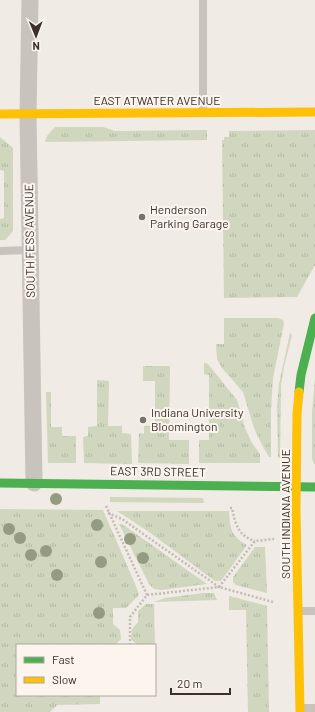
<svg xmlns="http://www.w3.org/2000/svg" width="315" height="712" font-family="Barlow,sans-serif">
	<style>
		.grass { fill: url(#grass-tufts) }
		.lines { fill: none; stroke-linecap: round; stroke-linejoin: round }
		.path { stroke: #c2bbb6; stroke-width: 2.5; stroke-dasharray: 2 2; stroke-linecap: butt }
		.lane { stroke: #c9c3be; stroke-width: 8 }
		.street { stroke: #c9c3be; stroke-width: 17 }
		.fast { stroke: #4caf50; stroke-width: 9 }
		.slow { stroke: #ffc107; stroke-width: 9 }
		.tree { fill: #959b80 }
		.poi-dot { fill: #7a716c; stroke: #fbf5ee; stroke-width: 1.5 }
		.labels { text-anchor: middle; stroke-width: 4; stroke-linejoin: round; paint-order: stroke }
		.street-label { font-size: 12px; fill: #3b302b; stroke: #fbf5ee }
		.poi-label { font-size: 12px; fill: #3b302b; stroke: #fbf5ee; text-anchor: start }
	</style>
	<defs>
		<pattern id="grass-tufts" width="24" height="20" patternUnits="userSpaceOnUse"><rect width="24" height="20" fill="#d1d6bf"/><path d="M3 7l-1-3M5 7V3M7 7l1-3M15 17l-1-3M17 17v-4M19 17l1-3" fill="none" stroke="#b4b8a4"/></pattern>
	</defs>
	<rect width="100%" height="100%" fill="#f0ebe5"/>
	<!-- grass -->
	<g class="grass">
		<path d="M55,127H103L115,131L207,130V140L45,142L47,136Z"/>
		<path d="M315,130V265L297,297L224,298L222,140H224V137H229V131Z"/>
		<path d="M0,137L13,148V231L5,240H0V219L4,218V171L0,170Z"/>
		<path d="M224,318H278L283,320L284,323L273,378L271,411V457H269L261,443L254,428L243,392L222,368L217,359L216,344H224Z"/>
		<path d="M290,333L292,335L284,367L281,385L280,458L278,457L277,407L279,384Z"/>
		<path d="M204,363L208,364L237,400L245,428L252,443L260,454V463H199V440H209V375L204,374Z"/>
		<path d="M143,366H170L169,440H189V464L138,463L139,433L144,434V426H155V381H143Z"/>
		<path d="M315,378V464H314L312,459V413Z"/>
		<path d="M97,380L109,381L108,426H122V433L131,434L132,464L84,463L83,437L88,436V427L97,426Z"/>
		<path d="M46,392H51V427H62V436H76V463H48Z"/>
		<path d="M110,497L203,498L204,503L110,502Z"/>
		<path d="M0,509L103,510L136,586L139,595L126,608H113V624L120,630L121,639L115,645H17V695H100V704L57,705L50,712H0Z"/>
		<path d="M117,511H229C230,529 231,536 247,545L221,581H215L149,532Z"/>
		<path d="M119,524H121L125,526L207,584L161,590L154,589L149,584Z"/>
		<path d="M255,547H265L267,593L236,585L233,582V577Z"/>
		<path d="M203,593H214L217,600L154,602L165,598Z"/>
		<path d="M229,596L267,606L269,712H248L246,610H229Z"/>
		<path d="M146,604H154L155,645H137L131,639L132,629L138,622V611Z"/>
	</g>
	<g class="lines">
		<!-- path -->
		<g class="path">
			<path d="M106,506L147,595"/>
			<path d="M230,508H232C235,523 238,536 255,541"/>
			<path d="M108,513L122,519L219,587L147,595L130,617V645"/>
			<path d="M273,602L219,587L255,541L274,539"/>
		</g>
		<!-- lane -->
		<g class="lane">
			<path d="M203,0V111"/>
			<path d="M0,251L30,250"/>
			<path d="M299,611H315"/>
			<path d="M301,708H315"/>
		</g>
		<!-- street -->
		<path class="street" d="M30,0L28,114L34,483"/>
		<!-- fast -->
		<g class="fast">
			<path d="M299,392L301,375L315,318"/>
			<path d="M0,483L315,487"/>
		</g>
		<!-- slow -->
		<g class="slow">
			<path d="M0,114L315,112"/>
			<path d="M299,392L297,414L296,510L300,712"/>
		</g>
	</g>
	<!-- trees -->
	<g class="tree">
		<circle cx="56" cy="499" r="6"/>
		<circle cx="97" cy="525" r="6"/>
		<circle cx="9" cy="529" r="6"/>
		<circle cx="20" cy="538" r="6"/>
		<circle cx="130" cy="539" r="6"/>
		<circle cx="46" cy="551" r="6"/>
		<circle cx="31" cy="555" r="6"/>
		<circle cx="143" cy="558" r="6"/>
		<circle cx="101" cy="562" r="6"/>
		<circle cx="57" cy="575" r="6"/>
		<circle cx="99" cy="613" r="6"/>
	</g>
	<!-- markers -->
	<g class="poi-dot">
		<circle cx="142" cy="217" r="4"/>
		<circle cx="143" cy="420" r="4"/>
	</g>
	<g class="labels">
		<!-- street labels -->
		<g class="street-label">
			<text x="157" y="105">EAST ATWATER AVENUE</text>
			<text transform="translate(30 241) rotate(-91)" y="4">SOUTH FESS AVENUE</text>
			<text transform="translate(158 472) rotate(1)" y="4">EAST 3RD STREET</text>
			<text transform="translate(286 514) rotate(-90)" y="4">SOUTH INDIANA AVENUE</text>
		</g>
		<!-- poi labels -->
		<g class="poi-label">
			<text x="150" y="214">Henderson<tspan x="150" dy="14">Parking Garage</tspan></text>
			<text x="151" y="417">Indiana University<tspan x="151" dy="14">Bloomington</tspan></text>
		</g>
	</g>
	<!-- legend -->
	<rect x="16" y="644" width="140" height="52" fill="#fbf5ee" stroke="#aea6a0"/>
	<rect x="24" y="657" width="20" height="6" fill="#4caf50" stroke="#aea6a0"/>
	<text x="52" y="664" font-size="12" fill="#3b302b">Fast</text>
	<rect x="24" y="677" width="20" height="6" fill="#ffc107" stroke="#aea6a0"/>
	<text x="52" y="684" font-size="12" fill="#3b302b">Slow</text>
	<!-- north arrow -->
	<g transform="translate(36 36) rotate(179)" stroke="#fbf5ee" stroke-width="3" paint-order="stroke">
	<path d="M0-3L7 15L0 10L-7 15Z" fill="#3b302b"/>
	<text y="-6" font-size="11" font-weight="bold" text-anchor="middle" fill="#3b302b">N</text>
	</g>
	<!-- scale -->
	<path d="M171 688v6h59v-6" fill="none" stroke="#3b302b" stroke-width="2"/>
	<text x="177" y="688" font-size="12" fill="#3b302b" stroke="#fbf5ee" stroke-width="3" paint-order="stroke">20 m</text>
</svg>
